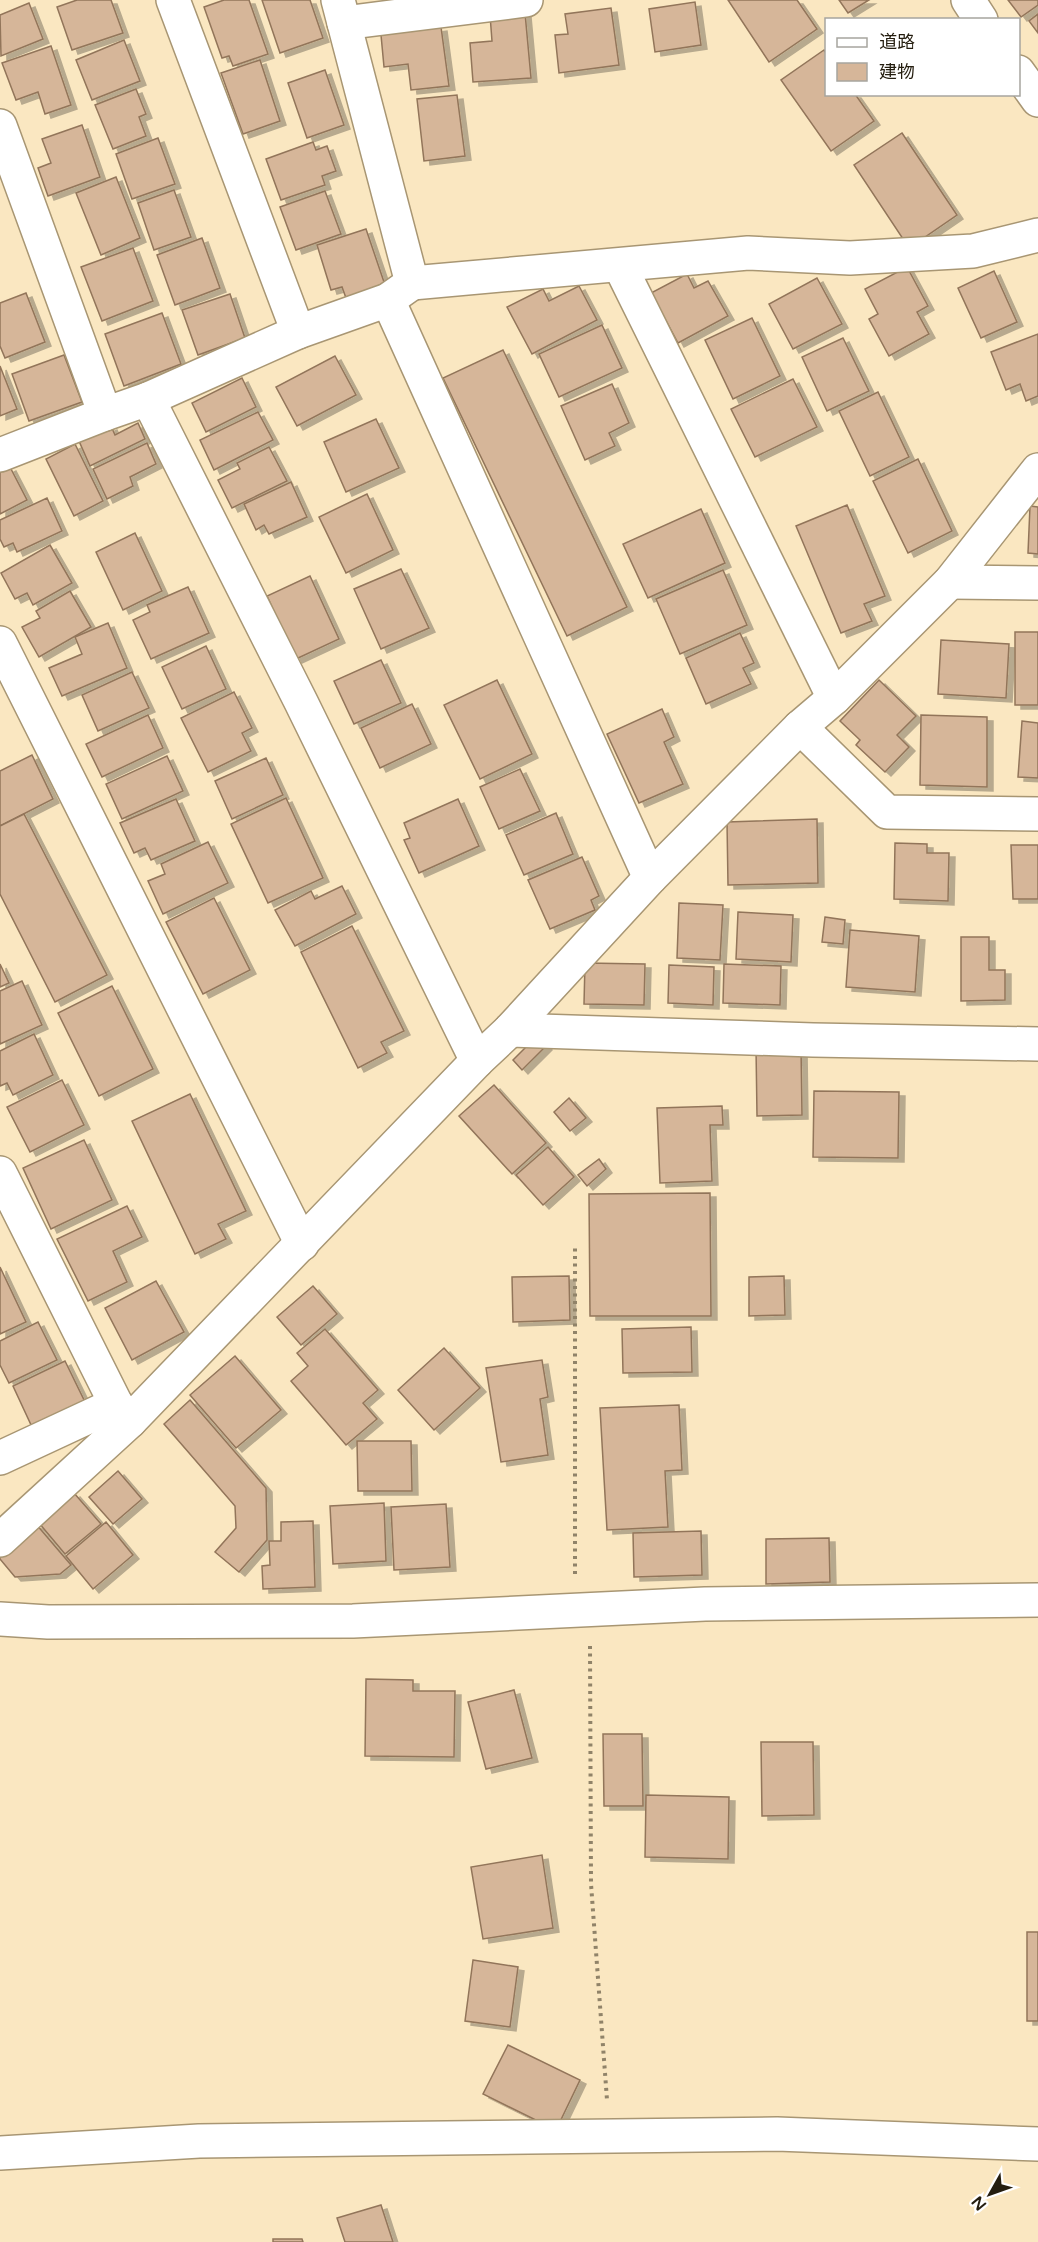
<svg xmlns="http://www.w3.org/2000/svg" width="1038" height="2242" font-family="'Varela Round','Noto Sans JP',sans-serif">
	<style>
		.building { fill: #d6b699; stroke: #92755a; stroke-width: 1.5; filter: url(#shadow) }
		.lines { fill: none; stroke-linecap: round; stroke-linejoin: round }
		.street-casing { stroke: #a89673; stroke-width: 36 }
		.secondary-casing { stroke: #a89673; stroke-width: 36 }
		.path { stroke: #908369; stroke-width: 4; stroke-dasharray: 3 4.5; stroke-linecap: butt }
		.street { stroke: #fff; stroke-width: 33 }
		.secondary { stroke: #fff; stroke-width: 33 }
	</style>
	<defs>
		<filter id="shadow"><feDropShadow dx="6" dy="4" stdDeviation="0" flood-color="#0004"/></filter>
	</defs>
	<rect width="100%" height="100%" fill="#fae7c1"/>
	<!-- building -->
	<g class="building">
		<path d="M77,0H111L123,33L72,50L57,7Z"/>
		<path d="M224,0H249L268,54L233,66L229,56L222,58L204,7Z"/>
		<path d="M262,0H310L323,38L280,53Z"/>
		<path d="M728,0H797L817,29L769,62Z"/>
		<path d="M839,0H869L848,13Z"/>
		<path d="M1008,0H1038V5L1021,17Z"/>
		<path d="M695,2L701,45L655,52L649,9Z"/>
		<path d="M29,3L43,39L1,56L0,15Z"/>
		<path d="M611,8L619,65L559,73L555,35L568,34L565,14Z"/>
		<path d="M525,13L531,78L473,82L470,43L492,41L490,15Z"/>
		<path d="M1038,14V33L1029,21Z"/>
		<path d="M441,27L449,86L411,90L408,64L384,67L381,35Z"/>
		<path d="M124,40L140,81L92,100L76,60Z"/>
		<path d="M51,46L71,105L45,114L38,92L16,100L2,63Z"/>
		<path d="M824,50L826,53V94H855L874,121L831,151L781,80Z"/>
		<path d="M260,60L280,121L243,134L221,73Z"/>
		<path d="M325,70L344,125L307,138L288,83Z"/>
		<path d="M136,89L146,114L139,117L146,136L113,149L95,105Z"/>
		<path d="M457,95L465,156L424,161L417,99Z"/>
		<path d="M82,125L100,177L48,196L38,168L51,163L42,139Z"/>
		<path d="M902,133L957,215L909,248L854,165Z"/>
		<path d="M158,138L175,184L132,199L116,154Z"/>
		<path d="M313,142L316,150L327,146L336,171L322,176L325,185L281,200L266,159Z"/>
		<path d="M116,177L140,238L101,255L76,193Z"/>
		<path d="M174,190L191,237L154,250L138,203Z"/>
		<path d="M325,191L341,234L296,250L280,207Z"/>
		<path d="M366,229L385,285L346,298L342,287L331,290L317,245Z"/>
		<path d="M202,238L220,288L175,305L157,255Z"/>
		<path d="M133,248L153,301L102,321L81,267Z"/>
		<path d="M907,267L928,306L917,312L929,334L889,356L869,319L878,314L865,289Z"/>
		<path d="M994,271L1017,322L981,338L958,288Z"/>
		<path d="M687,274L694,288L708,281L728,316L678,343L651,293Z"/>
		<path d="M817,278L842,324L793,349L769,304Z"/>
		<path d="M579,286L597,320L532,354L507,307L543,289L549,301Z"/>
		<path d="M26,293L45,342L5,358L0,346V303Z"/>
		<path d="M230,294L245,338L198,355L182,310Z"/>
		<path d="M162,313L181,364L124,386L105,334Z"/>
		<path d="M752,318L780,376L733,399L705,340Z"/>
		<path d="M602,325L622,368L559,397L539,354Z"/>
		<path d="M1038,334V396L1026,401L1020,384L1006,390L991,352Z"/>
		<path d="M843,338L869,391L827,411L802,357Z"/>
		<path d="M503,350L627,607L567,636L443,378Z"/>
		<path d="M64,355L82,402L29,421L12,374Z"/>
		<path d="M335,356L356,395L297,426L276,387Z"/>
		<path d="M0,366L17,409L0,416Z"/>
		<path d="M242,378L256,407L206,432L192,403Z"/>
		<path d="M793,379L817,427L755,457L731,409Z"/>
		<path d="M612,384L629,423L609,433L615,446L585,460L561,406Z"/>
		<path d="M878,392L909,457L870,476L839,411Z"/>
		<path d="M258,412L273,440L214,470L200,440Z"/>
		<path d="M376,419L399,468L346,492L324,442Z"/>
		<path d="M138,423L145,439L90,466L79,441L111,426L115,435Z"/>
		<path d="M147,443L156,464L130,477L133,486L107,499L93,469Z"/>
		<path d="M75,444L103,501L74,516L46,459Z"/>
		<path d="M269,447L287,481L232,508L218,480L240,469L237,463Z"/>
		<path d="M918,459L952,531L908,553L873,481Z"/>
		<path d="M10,467L27,500L0,514V472Z"/>
		<path d="M291,482L307,517L269,534L264,525L256,530L244,504Z"/>
		<path d="M367,494L393,550L346,573L319,517Z"/>
		<path d="M47,498L62,531L17,552L13,543L4,547L0,539V520Z"/>
		<path d="M847,505L885,596L864,604L872,621L841,633L796,526Z"/>
		<path d="M1030,506L1038,507V554L1028,553Z"/>
		<path d="M701,509L725,563L648,598L623,544Z"/>
		<path d="M135,533L162,591L123,610L96,552Z"/>
		<path d="M50,545L72,583L33,605L27,593L15,599L1,573Z"/>
		<path d="M401,569L429,628L381,649L354,589Z"/>
		<path d="M723,570L747,625L680,654L656,599Z"/>
		<path d="M310,576L339,639L296,659L267,596Z"/>
		<path d="M188,587L209,633L151,659L133,620L150,612L147,605Z"/>
		<path d="M70,591L91,627L39,657L22,627L40,618L36,611Z"/>
		<path d="M108,623L127,668L62,696L49,668L82,654L75,637Z"/>
		<rect x="1015" y="632" width="23" height="73"/>
		<path d="M740,633L754,663L743,668L751,684L706,704L686,658Z"/>
		<path d="M941,640L1009,644L1006,698L938,694Z"/>
		<path d="M206,646L226,689L182,709L162,667Z"/>
		<path d="M381,660L401,703L354,724L334,681Z"/>
		<path d="M132,672L149,708L98,731L82,695Z"/>
		<path d="M497,680L532,754L480,779L444,705Z"/>
		<path d="M879,680L916,716L897,735L909,747L885,772L856,745L860,740L840,721Z"/>
		<path d="M234,692L252,728L242,733L251,751L208,772L181,718Z"/>
		<path d="M412,704L431,744L380,768L361,728Z"/>
		<path d="M662,709L674,737L664,742L683,784L639,803L607,734Z"/>
		<path d="M148,715L163,748L102,777L86,744Z"/>
		<path d="M921,715L987,717V787L920,785Z"/>
		<path d="M1022,721L1038,723V778L1018,777Z"/>
		<path d="M32,755L53,799L0,826V771Z"/>
		<path d="M167,756L183,791L122,819L106,784Z"/>
		<path d="M266,758L283,795L232,819L215,781Z"/>
		<path d="M520,769L540,811L499,829L480,787Z"/>
		<path d="M286,798L323,878L268,903L231,824Z"/>
		<path d="M176,799L195,841L151,860L145,848L134,853L120,823Z"/>
		<path d="M458,799L479,846L419,873L404,840L410,838L404,823Z"/>
		<path d="M556,813L573,854L524,875L506,835Z"/>
		<path d="M24,814L107,975L55,1002L0,894V826Z"/>
		<path d="M817,819L818,883L728,885L727,822Z"/>
		<path d="M208,842L228,883L163,914L148,881L165,874L161,864Z"/>
		<path d="M895,843L927,844V853H949L948,901L894,899Z"/>
		<path d="M1011,845H1038V899H1013Z"/>
		<path d="M582,857L599,896L591,900L595,910L550,929L528,880Z"/>
		<path d="M342,886L356,914L295,946L275,910L311,891L315,899Z"/>
		<path d="M214,898L250,970L203,994L166,922Z"/>
		<path d="M679,903L723,905L720,960L677,958Z"/>
		<path d="M738,912L793,915L791,962L736,959Z"/>
		<path d="M825,917L845,920L843,944L822,942Z"/>
		<path d="M352,926L404,1031L381,1042L387,1053L358,1068L301,952Z"/>
		<path d="M850,930L919,936L915,992L846,987Z"/>
		<path d="M961,937H989V970H1005V1000L961,1001Z"/>
		<path d="M585,963L645,964L644,1005L584,1004Z"/>
		<path d="M0,964L9,983L0,987Z"/>
		<path d="M724,964L781,966L780,1005L723,1003Z"/>
		<path d="M669,965L714,967L713,1005L668,1003Z"/>
		<path d="M22,981L42,1025L0,1044V991Z"/>
		<path d="M112,986L153,1069L99,1096L58,1013Z"/>
		<path d="M34,1034L53,1075L13,1095L7,1083L0,1086V1051Z"/>
		<path d="M537,1036L546,1046L522,1070L513,1060Z"/>
		<path d="M756,1048H801L802,1115L757,1116Z"/>
		<path d="M62,1080L84,1125L30,1152L7,1107Z"/>
		<path d="M494,1085L546,1143L512,1174L459,1116Z"/>
		<path d="M814,1091L899,1092L898,1158L813,1157Z"/>
		<path d="M190,1094L246,1211L218,1224L226,1239L195,1254L132,1121Z"/>
		<path d="M569,1098L586,1118L570,1131L554,1112Z"/>
		<path d="M722,1106L723,1125H710L712,1181L660,1183L657,1108Z"/>
		<path d="M84,1140L112,1200L51,1229L23,1168Z"/>
		<path d="M548,1147L574,1177L543,1205L516,1175Z"/>
		<path d="M599,1159L606,1169L587,1186L578,1175Z"/>
		<path d="M710,1193L711,1316H590L589,1194Z"/>
		<path d="M127,1206L142,1237L113,1251L127,1282L88,1301L57,1239Z"/>
		<path d="M0,1267L26,1322L0,1334Z"/>
		<path d="M569,1276L570,1320L513,1322L512,1277Z"/>
		<path d="M784,1276L785,1315L749,1316V1277Z"/>
		<path d="M156,1281L184,1332L132,1360L105,1308Z"/>
		<path d="M313,1286L337,1314L301,1345L277,1317Z"/>
		<path d="M38,1322L57,1360L9,1383L0,1365V1341Z"/>
		<path d="M691,1327L692,1372L623,1373L622,1329Z"/>
		<path d="M325,1329L378,1390L363,1403L377,1419L346,1445L291,1381L308,1366L297,1353Z"/>
		<path d="M444,1348L480,1388L434,1430L398,1390Z"/>
		<path d="M235,1356L281,1410L236,1448L190,1395Z"/>
		<path d="M542,1360L548,1397L540,1399L548,1455L501,1462L486,1368Z"/>
		<path d="M65,1361L85,1402L32,1427L13,1386Z"/>
		<path d="M190,1400L266,1488L267,1540L239,1572L215,1552L236,1528L235,1506L164,1424Z"/>
		<path d="M679,1405L682,1470L665,1471L668,1527L607,1530L600,1408Z"/>
		<path d="M357,1441H411L412,1491H358Z"/>
		<path d="M118,1471L142,1499L113,1524L89,1497Z"/>
		<path d="M74,1493L101,1524L65,1554L39,1523Z"/>
		<path d="M384,1503L386,1561L333,1564L330,1506Z"/>
		<path d="M446,1504L450,1567L394,1570L391,1507Z"/>
		<path d="M313,1521L315,1587L263,1589L262,1566L270,1565L269,1541H281V1522Z"/>
		<path d="M106,1522L133,1555L93,1589L66,1556Z"/>
		<path d="M36,1524L71,1565L60,1574L15,1577L0,1559V1554Z"/>
		<path d="M701,1531L702,1575L634,1577L633,1533Z"/>
		<path d="M829,1538L830,1582L766,1584V1539Z"/>
		<path d="M366,1679L413,1680V1691H455L454,1757L365,1756Z"/>
		<path d="M514,1690L532,1758L486,1769L468,1702Z"/>
		<path d="M603,1734H642L643,1806H604Z"/>
		<path d="M761,1742H813L814,1815L762,1816Z"/>
		<path d="M646,1795L729,1797L728,1859L645,1857Z"/>
		<path d="M542,1855L553,1928L483,1939L471,1867Z"/>
		<rect x="1027" y="1932" width="11" height="89"/>
		<path d="M473,1960L518,1967L510,2027L465,2021Z"/>
		<path d="M508,2045L580,2080L556,2130L483,2094Z"/>
		<path d="M381,2205L393,2242H345L337,2218Z"/>
		<path d="M273,2239H302L303,2242H273Z"/>
	</g>
	<g class="lines">
		<!-- street casing -->
		<g class="street-casing">
			<g id="street">
				<path d="M968,0L981,20"/>
				<path d="M344,23L526,0"/>
				<path d="M1018,72L1038,100"/>
				<path d="M0,126L105,414L0,455"/>
				<path d="M620,266L834,698"/>
				<path d="M412,283L748,253L850,258L973,251L1038,235"/>
				<path d="M388,300L650,878"/>
				<path d="M298,332L388,300L412,283L338,0"/>
				<path d="M148,399L301,702L477,1061"/>
				<path d="M105,414L148,399L298,332L173,0"/>
				<path d="M950,582L1038,583"/>
				<path d="M0,643L302,1244"/>
				<path d="M800,727L887,812L1038,814"/>
				<path d="M510,1030L813,1040L1038,1044"/>
				<path d="M0,1173L116,1404L130,1421"/>
				<path d="M0,1458L116,1404"/>
				<path d="M0,1540L130,1421L477,1061L510,1030L650,878L800,727L834,698L950,582L1038,470"/>
				<path d="M0,2153L199,2141L777,2134L1038,2144"/>
			</g>
		</g>
		<!-- secondary casing -->
		<g class="secondary-casing">
			<path id="secondary" d="M0,1619L48,1622L353,1621L705,1604L1038,1600"/>
		</g>
		<!-- path -->
		<g class="path">
			<path d="M575,1574V1247"/>
			<path d="M590,1646L591,1884L607,2100"/>
		</g>
		<!-- street -->
		<use href="#street" class="street"/>
		<!-- secondary -->
		<use href="#secondary" class="secondary"/>
	</g>
	<!-- legend -->
	<rect x="825" y="18" width="195" height="78" fill="#ffffff" stroke="#a7a59f" stroke-width="1.5"/>
	<rect x="837" y="38" width="30" height="9" fill="#ffffff" stroke="#a7a59f" stroke-width="1.5"/>
	<text x="879" y="48" font-size="18" fill="#241d0f">道路</text>
	<rect x="837" y="63" width="30" height="18" fill="#d6b699" stroke="#a7a59f" stroke-width="1.5"/>
	<text x="879" y="78" font-size="18" fill="#241d0f">建物</text>
	<!-- north arrow -->
	<g transform="translate(990 2194) rotate(230)" stroke="#ffffff" stroke-width="4.5" paint-order="stroke">
	<path d="M0-4.5L10 22L0 15L-10 22Z" fill="#241d0f"/>
	<text y="-9" font-size="16" font-weight="bold" text-anchor="middle" fill="#241d0f">N</text>
	</g>
</svg>
